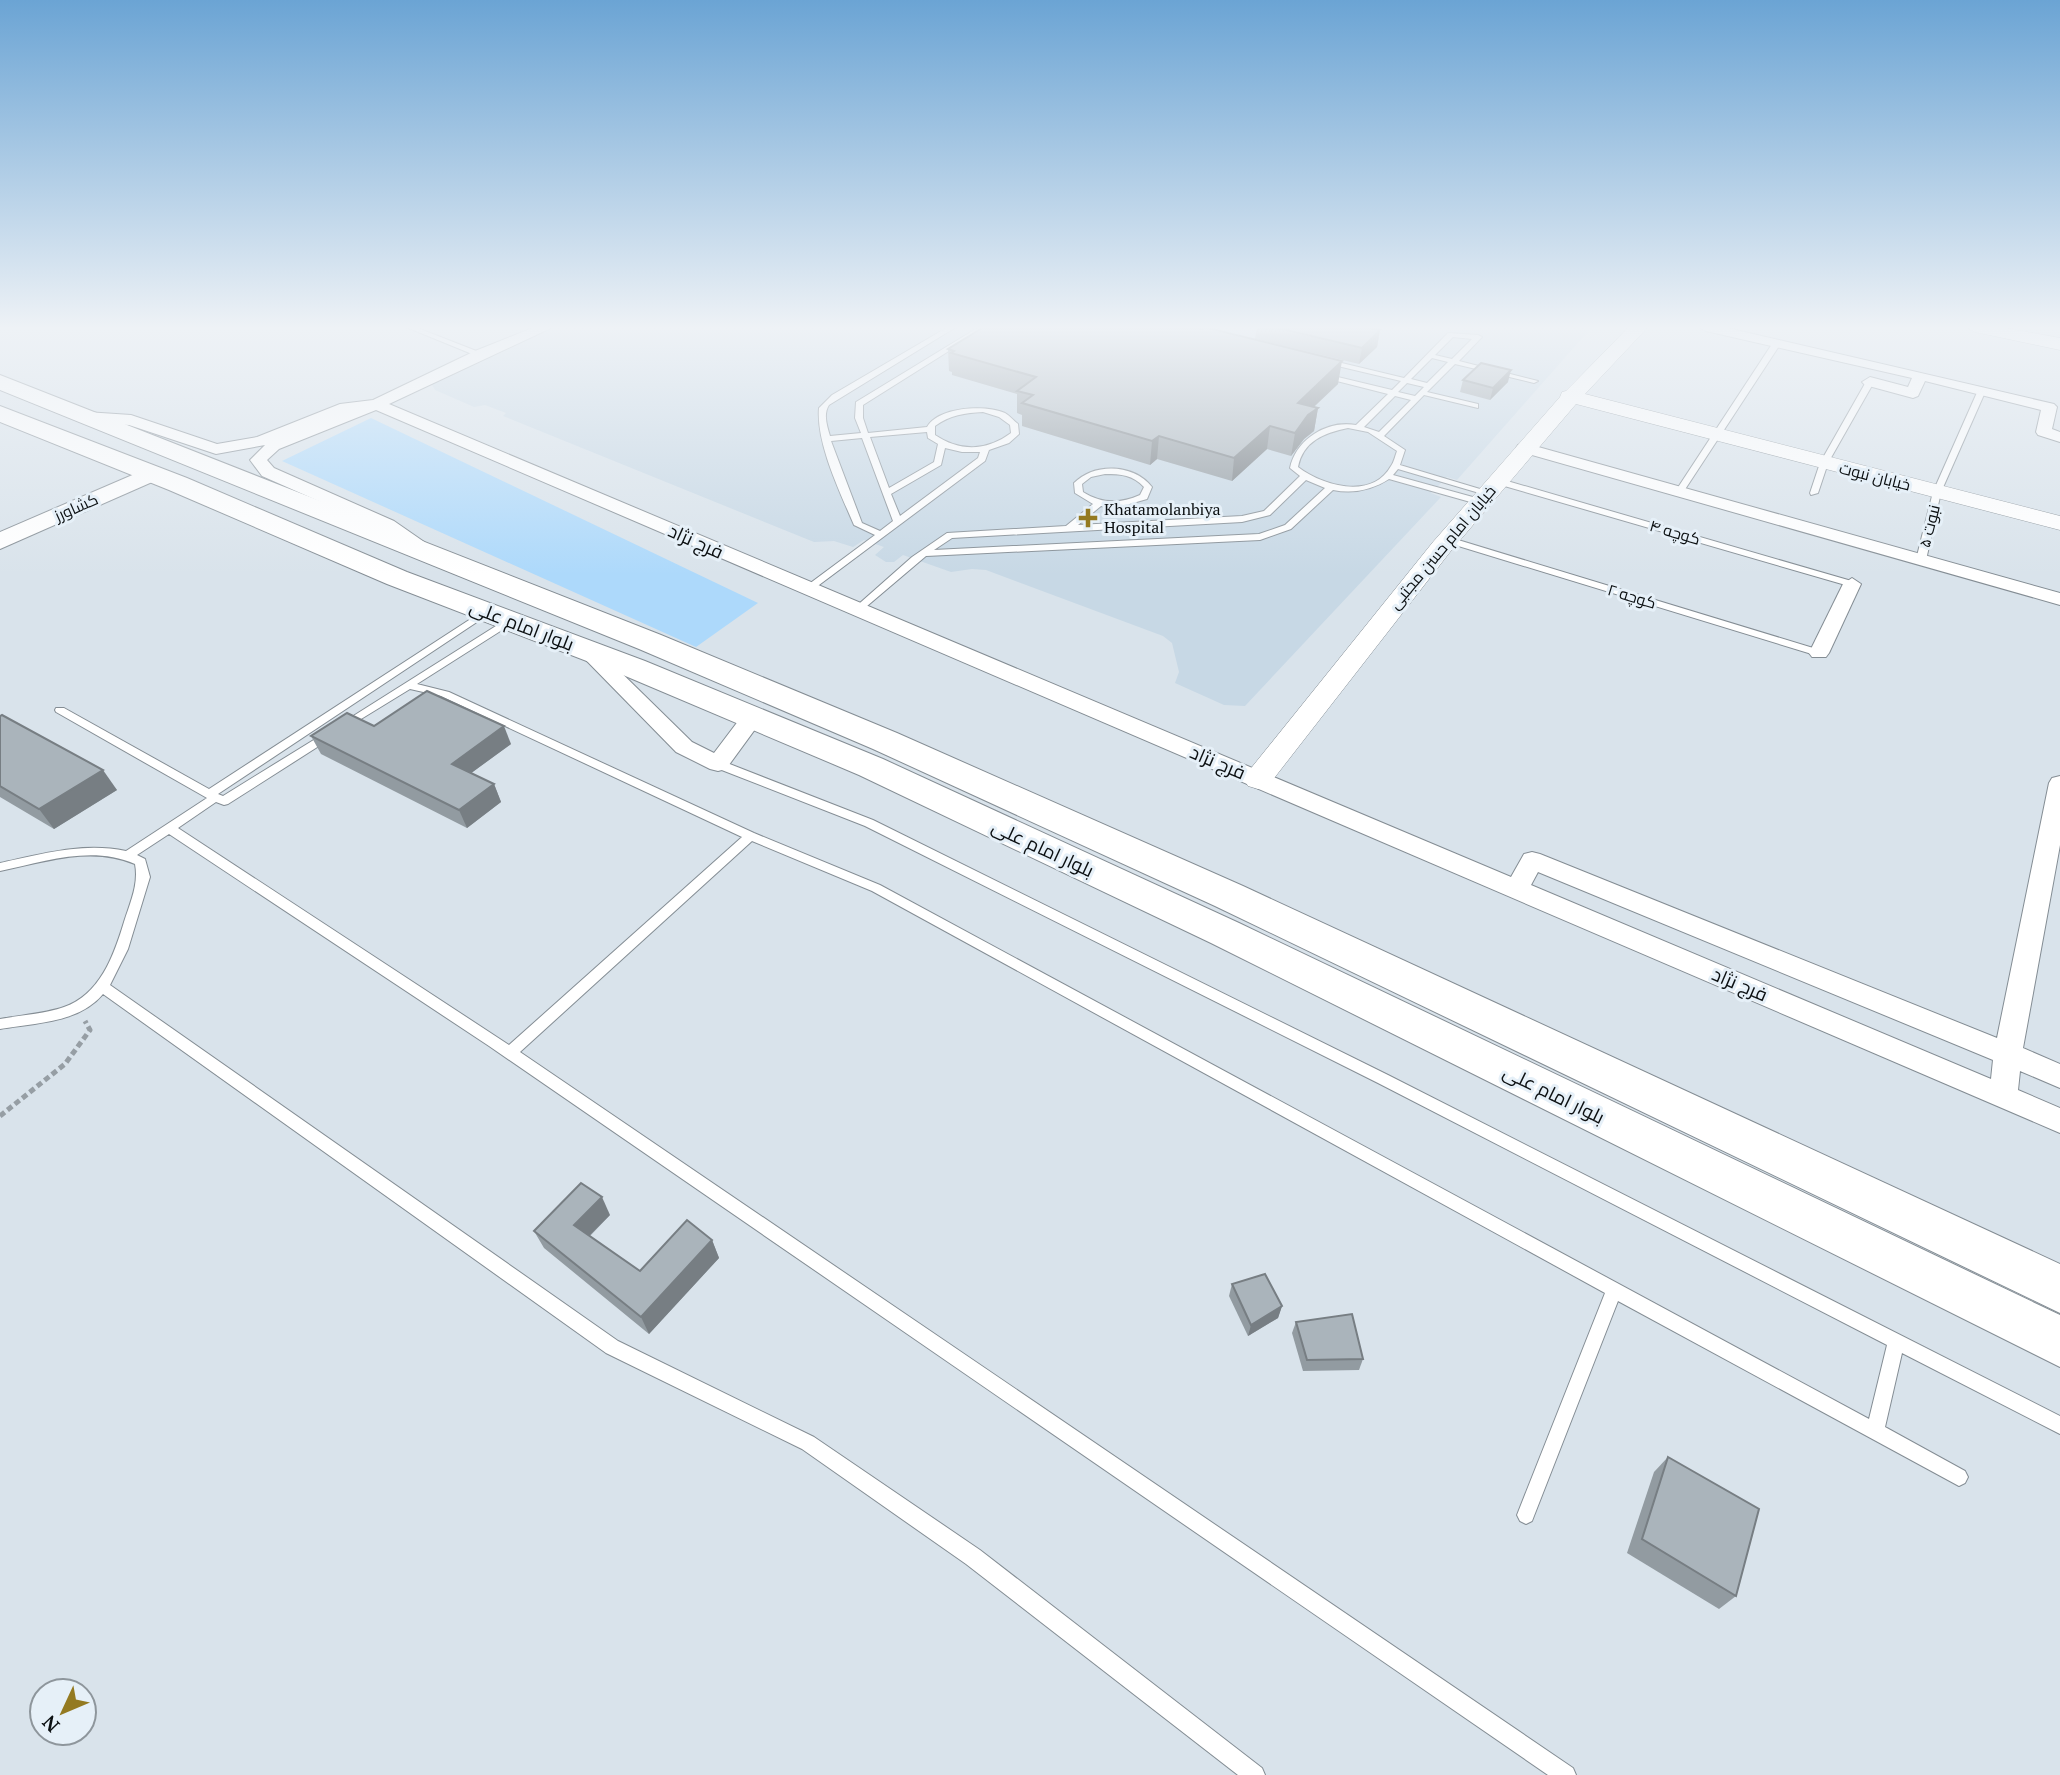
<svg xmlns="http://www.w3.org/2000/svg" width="2060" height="1775" font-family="'PT Serif',Cairo,serif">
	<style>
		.built { fill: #c7d8e5 }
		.green { fill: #add9fb }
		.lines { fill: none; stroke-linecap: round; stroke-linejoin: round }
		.service-casing { stroke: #848d94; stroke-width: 2 }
		.minor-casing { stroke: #848d94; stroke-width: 2 }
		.tertiary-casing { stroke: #848d94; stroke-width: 1 }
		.secondary-casing { stroke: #848d94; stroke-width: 2 }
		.primary-casing { stroke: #848d94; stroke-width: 2 }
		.path { stroke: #969ea4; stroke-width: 5; stroke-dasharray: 6 3.5; stroke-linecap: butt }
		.service { fill: #fff; fill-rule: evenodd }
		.minor { fill: #fff; fill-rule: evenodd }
		.tertiary { fill: #fff; fill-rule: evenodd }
		.secondary { fill: #fff; fill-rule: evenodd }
		.primary { fill: #fff; fill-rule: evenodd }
		.wall { fill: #929ba1 }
		.shaded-wall { fill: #777e83 }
		.building { fill: #aab4bb; stroke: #777e83; stroke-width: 2 }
		.poi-dot { fill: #947a21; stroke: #e6f0f8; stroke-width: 2.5 }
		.labels { text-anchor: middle; stroke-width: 6; stroke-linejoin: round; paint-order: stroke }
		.far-street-label { font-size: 16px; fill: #0b0f11; stroke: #e6f0f8 }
		.far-poi-label { font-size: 16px; fill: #0b0f11; stroke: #e6f0f8; text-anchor: start }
		.street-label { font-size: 19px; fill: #0b0f11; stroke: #e6f0f8 }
	</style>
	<rect width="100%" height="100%" fill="#d9e3eb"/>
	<!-- built -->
	<path class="built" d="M556,327H1592L1457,480L1447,477L1431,493L1441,497L1245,706L1224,705L1175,683L1179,672L1172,643L1163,636L986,570L972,569L951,572L903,555L894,562H886L875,555L884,547L864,540L853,547L834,541L814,542L503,416L506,413L485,405L474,407L435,390L431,383L438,376Z"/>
	<!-- green -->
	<path class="green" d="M371,418L758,603L696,647L282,461Z"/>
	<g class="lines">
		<!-- service casing -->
		<g class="service-casing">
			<g id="service">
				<path d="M406,327H415L484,354L477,356Z"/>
				<path d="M948,327H956L829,405C823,414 827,426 830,436L861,433L855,418L856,402L979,327H987L863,405V418L868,433L927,427C938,407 985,404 1005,413C1010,416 1014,421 1018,424L1019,434L1009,443L989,450L985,461L811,591H805V587L875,535L854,525C840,492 816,443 819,408L832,395ZM983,412L999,417L1010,425L1011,433C987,451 960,452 935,435V426C950,415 965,413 983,412ZM927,432L928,438L938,444L934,462L889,488L870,437ZM862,438L893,521L880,531L862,523L831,441ZM945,448L962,452H980L978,458L900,516L891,494L941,465Z"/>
				<path d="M1448,333L1478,335L1482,337L1459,361L1538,381L1534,383L1455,364L1427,392L1478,404V408L1424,395L1384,436L1405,450L1400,465L1490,492L1486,495L1398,469L1393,475L1480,499V503H1474L1389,479C1372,490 1353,494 1333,490L1291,529L1260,540L926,556L860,612L857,613L852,610L912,557L947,533L1066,526L1093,504L1075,493L1074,483C1095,462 1134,464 1152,487L1147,499L1119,507L1101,506L1078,525L1242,516L1264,511L1300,476L1290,468C1296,439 1327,420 1356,425L1388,394L1321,377V373L1392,390L1401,381L1325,363V359L1404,378ZM1453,337L1472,339L1452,359L1435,355ZM1432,358L1448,362L1427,383L1411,379ZM1407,383L1424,387L1415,396L1398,392ZM1395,396L1411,400L1379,432L1364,427ZM1348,428L1368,432L1397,451C1395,456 1394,462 1391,466C1372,500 1323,486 1298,467C1303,441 1324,433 1348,428ZM1105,474C1121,474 1133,475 1144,487L1140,495C1120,504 1102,504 1083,492L1082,484L1091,477ZM1306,480L1325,488L1285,525L1259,534L934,550L952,538L1242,522L1270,515Z"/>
				<path d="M1774,341L1781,343L1682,494H1676L1675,492Z"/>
				<path d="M1867,380L1874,382L1828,463L1818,493L1811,495L1810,493L1820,463Z"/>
				<path d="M1979,388L1986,390L1941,492L1926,560L1924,562H1918L1916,560L1933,492Z"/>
				<path d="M1497,478L1855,582L1857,584L1852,587L1849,586L1494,483V479Z"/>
				<path d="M1445,536L1823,651L1824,653L1823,655H1815L1442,541L1441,539Z"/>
				<path d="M486,609L491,612L489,614L218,794L223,796L325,733H333L334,735L333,737L228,804L224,805L216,802L178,828L509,1045L742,837L441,696L410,689L348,727L344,728L339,725L507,619H513V623L417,684L449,692L754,833L880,885L1869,1419L1887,1345L1378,1083L865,826L714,767L712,764L714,761H722L873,820L1388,1075L2060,1416V1434L1902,1353L1885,1427L1965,1471L1968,1477L1965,1483L1959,1486L1618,1301L1532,1521L1526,1524L1520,1521L1517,1515L1605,1293L872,891L752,841L520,1052L1573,1768L1576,1775H1548L489,1046L169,834L137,855L145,859L150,877L128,949L110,985L618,1341L814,1437L980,1550L1262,1768L1265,1775H1238L966,1564L802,1449L606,1353L103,994C79,1023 35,1023 0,1029V1019C21,1015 44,1014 64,1007C100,995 114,955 124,922C130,903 139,884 135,864C91,845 45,862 0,871V863C42,854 83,842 126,851L207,798L56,712L55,710L56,708H64L209,789Z"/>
			</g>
		</g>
		<!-- minor casing -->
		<g class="minor-casing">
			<g id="minor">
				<path d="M535,327H553L389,404L1511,877L1524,854L1532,852L1540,854L1997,1038L2049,783L2052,778L2060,776V845L2023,1048L2060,1064V1088L2020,1071L2018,1090L2060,1108V1133L376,410L279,449L267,460L274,468L394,521L430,546L433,550L430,554H418L382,529L262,476L250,460L265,445L216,454L129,425L86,422L78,417L86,412L131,415L217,444L257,437L340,404L373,400L475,351ZM1538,872L1993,1060L1991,1079L1531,885Z"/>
				<path d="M1699,327H1723L2054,404L2057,407L2052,429L2060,432V442L2038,435L2036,432L2041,410L1925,381L1918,396L1913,398L1865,385L1862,382L1870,377L1908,387L1912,378L1706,331Z"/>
				<path d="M1524,443L2060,593V605L1518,451L1516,448L1518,445Z"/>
				<path d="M1852,578L1861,584L1829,653L1826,657H1812L1809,653L1843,584Z"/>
				<path d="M587,644L594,646L692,742L714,753L745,712H761L764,717L726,769L718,771L710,769L676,752L580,654L577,650L580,646Z"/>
			</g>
		</g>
		<!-- tertiary casing -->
		<g class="tertiary-casing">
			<g id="tertiary">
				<path d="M1629,327H1648L1585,394L2060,516V530L1576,404L1450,552L1268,786L1258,789L1248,786L1244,779L1248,772L1433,542L1560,397L1562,392L1566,391Z"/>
				<path d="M1966,327H2000L2060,338V350L1975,332Z"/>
			</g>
		</g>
		<!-- secondary casing -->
		<g class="secondary-casing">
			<path id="secondary" d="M151,467L159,469L163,474L159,479L0,549V532Z"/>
		</g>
		<!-- primary casing -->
		<g class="primary-casing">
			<g id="primary">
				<path d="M0,375L661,635L897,733L1243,886L2060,1264V1313L1215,906L873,749L639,649L0,390Z"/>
				<path d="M0,406L187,478L407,572L645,661L883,759L1239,923L2060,1315V1367L1211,943L859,775L623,675L387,584L169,490L0,422Z"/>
			</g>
		</g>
		<!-- path -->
		<path class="path" d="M0,1116L65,1064L90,1030L85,1021"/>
		<!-- service -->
		<use href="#service" class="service"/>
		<!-- minor -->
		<use href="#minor" class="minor"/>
		<!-- tertiary -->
		<use href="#tertiary" class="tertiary"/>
		<!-- secondary -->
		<use href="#secondary" class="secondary"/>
		<!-- primary -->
		<use href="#primary" class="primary"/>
	</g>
	<!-- wall -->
	<g class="wall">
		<path d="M1257,327H1364L1380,330L1377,347L1359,364L1255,339Z"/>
		<path d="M948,349L1338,384L1314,407L1318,408L1314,431L1304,439L1291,456L1267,449L1232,481L1157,459L1150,465L1022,426V415L1017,413V394L952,375V372L949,371Z"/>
		<path d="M1463,380L1508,382L1490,400L1460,392Z"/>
		<path d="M0,716L117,790L54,829L0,797Z"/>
		<path d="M374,726L511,744L471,773L494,784L501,802L467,828L321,754L311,736Z"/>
		<path d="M610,1215L590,1236L640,1271L712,1240L719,1258L649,1334L544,1248L534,1231Z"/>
		<path d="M1232,1284L1282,1306L1278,1318L1248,1336L1229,1296Z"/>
		<path d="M1296,1322L1363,1359L1359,1370L1303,1371L1292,1333Z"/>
		<path d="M1668,1457L1736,1596L1719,1609L1627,1553L1654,1472Z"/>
	</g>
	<!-- shaded-wall -->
	<g class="shaded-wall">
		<path d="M1380,330L1377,347L1359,364L1362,348Z"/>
		<path d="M1342,361L1338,384L1294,425L1298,403Z"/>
		<path d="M1511,370L1508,382L1490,400L1493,388Z"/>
		<path d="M1318,408L1314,431L1304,439L1291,456L1295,433L1308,415Z"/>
		<path d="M1270,426L1267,449L1232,481L1234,458Z"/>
		<path d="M1159,436L1157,459L1150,465L1152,441Z"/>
		<path d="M504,726L511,744L459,782L452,764Z"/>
		<path d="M103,770L117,790L54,829L39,809Z"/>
		<path d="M494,784L501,802L467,828L459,810Z"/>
		<path d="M602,1197L610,1215L583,1242L574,1225Z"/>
		<path d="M712,1240L719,1258L649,1334L641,1317Z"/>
		<path d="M1282,1306L1278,1318L1248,1336L1251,1325Z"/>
	</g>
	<!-- building -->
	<g class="building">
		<path d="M984,327H1125L1131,328L1133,327H1193L1202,329L1204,327L1342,361L1298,403L1318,408L1308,415L1295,433L1270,426L1234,458L1159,436L1152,441L1022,403L1033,395L1017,391L1036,377L951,353L954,351L948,349Z"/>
		<path d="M1274,327H1364L1380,330L1362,348Z"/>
		<path d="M1481,363L1511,370L1493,388L1463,380Z"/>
		<path d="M427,691L504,726L452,764L494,784L459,810L311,736L347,713L374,726Z"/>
		<path d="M2,715L103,770L39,809L0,786V716Z"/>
		<path d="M581,1183L602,1197L574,1225L640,1271L687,1220L712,1240L641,1317L534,1231Z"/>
		<path d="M1265,1274L1282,1306L1251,1325L1232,1284Z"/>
		<path d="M1352,1314L1363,1359L1307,1360L1296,1322Z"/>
		<path d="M1668,1457L1759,1509L1736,1596L1642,1539Z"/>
	</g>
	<!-- sky -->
	<linearGradient id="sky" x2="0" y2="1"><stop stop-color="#6ba4d4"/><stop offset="0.57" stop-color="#eef2f6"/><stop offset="1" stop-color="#eef2f6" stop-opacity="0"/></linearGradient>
	<rect width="2060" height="575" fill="url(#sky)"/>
	<!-- markers -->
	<path class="poi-dot" d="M1084.5 507.5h7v7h7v7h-7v7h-7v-7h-7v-7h7z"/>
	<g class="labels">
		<!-- far-street labels -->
		<g class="far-street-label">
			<text transform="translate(1875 476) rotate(14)" y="6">خیابان نبوت</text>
			<text transform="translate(76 507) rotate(-24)" y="6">کشاورز</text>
			<text transform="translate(1929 526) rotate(-76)" y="6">نبوت ۵</text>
			<text transform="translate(1675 532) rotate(16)" y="6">کوچه ۴</text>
			<text transform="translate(1442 547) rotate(-50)" y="6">خیابان امام حسن مجتبی</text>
			<text transform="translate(1632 596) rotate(17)" y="6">کوچه ۲</text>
		</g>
		<!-- far-poi labels -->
		<g class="far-poi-label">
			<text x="1104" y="515">Khatamolanbiya<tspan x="1104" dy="18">Hospital</tspan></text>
		</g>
		<!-- street labels -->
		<g class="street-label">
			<text transform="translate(696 541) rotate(24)" y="7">فرج نژاد</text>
			<text transform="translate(522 625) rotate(21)" y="7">بلوار امام علی</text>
			<text transform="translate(1218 762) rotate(23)" y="7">فرج نژاد</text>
			<text transform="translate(1043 848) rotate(25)" y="7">بلوار امام علی</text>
			<text transform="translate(1740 984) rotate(23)" y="7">فرج نژاد</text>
			<text transform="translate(1554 1094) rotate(26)" y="7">بلوار امام علی</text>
		</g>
	</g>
	<!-- north arrow -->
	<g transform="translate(63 1712) rotate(226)"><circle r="33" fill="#e6f0f8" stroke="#8e969c" stroke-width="2"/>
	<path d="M0-5L12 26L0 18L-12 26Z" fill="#947a21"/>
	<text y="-10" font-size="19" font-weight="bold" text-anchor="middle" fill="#0b0f11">N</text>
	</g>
</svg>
